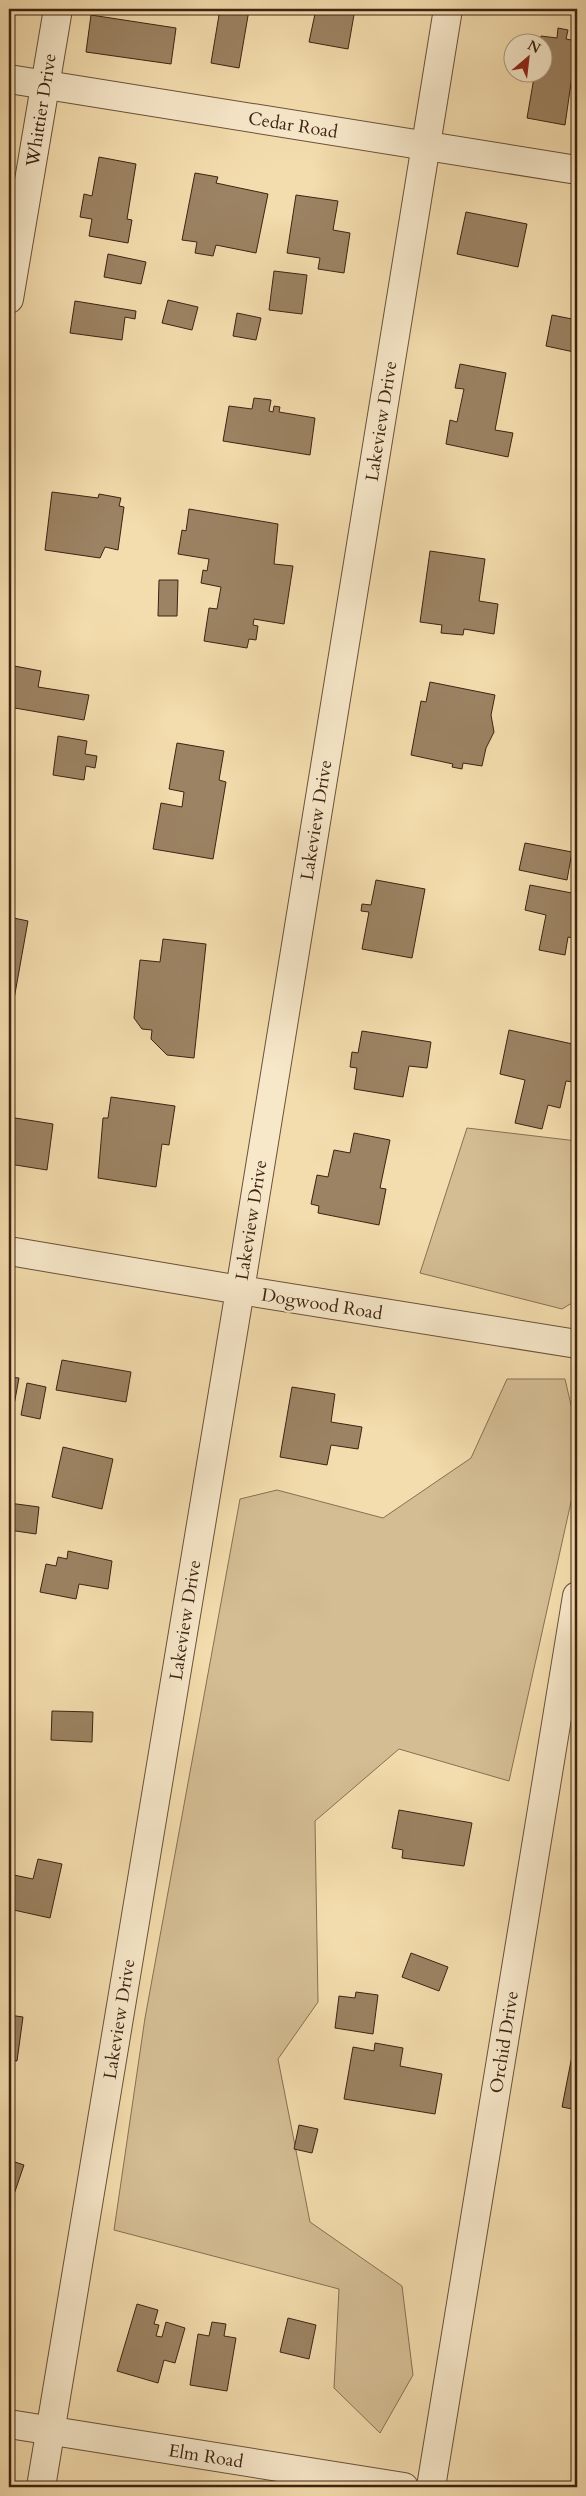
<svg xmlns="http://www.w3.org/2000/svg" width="586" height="2496" font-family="Cardo,serif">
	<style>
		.green { fill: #d4bd93; stroke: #887053 }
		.building { fill: #9c8363; stroke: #3d2313 }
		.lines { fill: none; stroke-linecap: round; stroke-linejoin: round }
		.minor-casing { stroke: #6a513a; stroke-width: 30 }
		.tertiary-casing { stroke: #6a513a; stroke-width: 30 }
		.minor { stroke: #f7e8ca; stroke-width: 28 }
		.tertiary { stroke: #f7e8ca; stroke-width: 28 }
		.labels { text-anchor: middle; stroke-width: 4.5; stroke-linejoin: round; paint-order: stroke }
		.street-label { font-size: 18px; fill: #3d2313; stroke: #f7e8ca }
	</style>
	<rect width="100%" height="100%" fill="#f3dcad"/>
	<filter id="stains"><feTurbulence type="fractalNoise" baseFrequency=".004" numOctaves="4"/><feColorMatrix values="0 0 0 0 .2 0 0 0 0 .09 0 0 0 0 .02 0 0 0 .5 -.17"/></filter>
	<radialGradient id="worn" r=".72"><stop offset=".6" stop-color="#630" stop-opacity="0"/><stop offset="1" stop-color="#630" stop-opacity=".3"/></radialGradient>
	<!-- green -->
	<g class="green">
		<path d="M467,1128L577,1141V1300L562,1309L420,1273Z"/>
		<path d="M507,1379H565L577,1431V1475L509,1781L399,1749L315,1821L318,2002L278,2059L310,2222L402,2286L413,2375L380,2433L334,2388L339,2289L114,2230L145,2018L240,1499L277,1490L383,1518L471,1458Z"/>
	</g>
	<!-- building -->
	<g class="building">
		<path d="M220,9L249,10L239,68L211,63Z"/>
		<path d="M316,9H355L348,49L309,42Z"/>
		<path d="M91,15L176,28L171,64L86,52Z"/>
		<path d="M558,28L568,30L566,39L577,41L565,125L527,118L535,72H544V42H540L541,36L557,38Z"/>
		<path d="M99,157L136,164L127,219L132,220L128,243L89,236L92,219L80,217L84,194L92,196Z"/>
		<path d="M195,173L218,177L216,183L268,194L256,253L216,245L213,256L195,253L197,242L182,240Z"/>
		<path d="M296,195L338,201L333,230L350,233L344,273L318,269L320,258L287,253Z"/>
		<path d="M466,212L527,224L518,267L457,254Z"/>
		<path d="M108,254L146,262L141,284L104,277Z"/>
		<path d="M274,271L307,275L302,314L269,310Z"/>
		<path d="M168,300L198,307L192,330L162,323Z"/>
		<path d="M75,301L136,311L135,319L125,317L122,340L70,333Z"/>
		<path d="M237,313L261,318L256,340L233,336Z"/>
		<path d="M552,315L577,320L574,352L546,346Z"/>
		<path d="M460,364L506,373L495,430L513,433L508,457L446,444L450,420L457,422L464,389L455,388Z"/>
		<path d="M254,398L271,400L269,411L273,412L274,406L280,407L279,412L315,418L310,455L223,441L229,406L252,409Z"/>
		<path d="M52,492L98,498L99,494L121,498L119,506L124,507L118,550L105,547L100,558L45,550Z"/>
		<path d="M189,509L278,524L274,564L293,566L284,624L254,619L253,625L258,626L256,640L249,639L247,648L204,641L209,608L217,609L221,587L201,583L203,570L207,571L209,559L178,554L182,530L186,531Z"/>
		<path d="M430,551L485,559L479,601L498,604L494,634L464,629L463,635L441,633L442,625L420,622Z"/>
		<path d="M159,580H178L177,616H158Z"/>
		<path d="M9,665L41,671L38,687L89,695L84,720L9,707Z"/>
		<path d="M430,682L495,695L491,715L494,732L486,748L482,766L463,763L462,769L452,767L453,764L411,755L421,701L426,702Z"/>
		<path d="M58,736L87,741L85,754L97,756L95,768L86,766L84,780L53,775Z"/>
		<path d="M177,743L224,751L219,780L226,782L213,859L153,849L161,803L182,807L184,792L169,789Z"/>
		<path d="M525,843L572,852L567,880L519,870Z"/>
		<path d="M376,880L425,889L412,958L362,949L369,912L361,911L362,904L371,905Z"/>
		<path d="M530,885L577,894V939L568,937L565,955L539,950L546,915L525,910Z"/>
		<path d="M9,917L28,921L9,1027Z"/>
		<path d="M163,939L206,944L194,1058L167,1055L151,1039L152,1030L142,1029L134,1018L140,960L160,962Z"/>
		<path d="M509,1030L577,1045V1064L573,1082L566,1081L560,1108L548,1105L542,1129L515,1123L525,1080L500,1074Z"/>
		<path d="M362,1031L431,1042L427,1068L409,1066L403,1097L354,1089L357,1068L350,1067L352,1052L358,1053Z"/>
		<path d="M111,1097L175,1106L169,1145L162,1144L156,1187L98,1178L103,1118H108Z"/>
		<path d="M9,1117L53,1124L47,1170L9,1164Z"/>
		<path d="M354,1133L390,1140L380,1188L386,1189L379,1225L318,1213L319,1206L311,1204L317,1175L328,1177L334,1150L350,1153Z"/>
		<path d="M62,1360L131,1372L126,1402L56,1390Z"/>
		<path d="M9,1377L19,1378L12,1416L9,1415Z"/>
		<path d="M27,1383L46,1387L40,1419L21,1415Z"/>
		<path d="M292,1387L335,1394L331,1422L362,1427L358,1449L331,1445L327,1465L280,1457Z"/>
		<path d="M63,1447L113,1459L102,1509L52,1497Z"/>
		<path d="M9,1503L39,1507L36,1534L9,1530Z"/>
		<path d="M68,1551L112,1561L108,1589L79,1584L76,1599L40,1592L46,1564L56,1566L58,1557L67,1559Z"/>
		<path d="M52,1711L93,1712L92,1742L51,1740Z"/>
		<path d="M399,1810L472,1823L464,1866L402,1858L403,1850L392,1848Z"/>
		<path d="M38,1859L62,1864L50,1918L9,1909V1874L33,1879Z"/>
		<path d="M411,1953L448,1967L439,1991L402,1977Z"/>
		<path d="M356,1992L378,1995L373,2034L335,2028L339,1996L355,1998Z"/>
		<path d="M9,2015L23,2017L17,2061L9,2060Z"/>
		<path d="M375,2043L403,2048L400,2066L442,2074L435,2114L344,2099L353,2047L374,2051Z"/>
		<path d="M572,2056L577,2057V2110L562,2107Z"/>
		<path d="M299,2125L318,2129L312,2153L294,2149Z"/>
		<path d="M9,2160L24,2165L9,2209Z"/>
		<path d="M137,2304L158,2310L154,2324L159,2325L156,2336L162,2337L166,2322L185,2328L175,2363L164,2360L158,2383L117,2371Z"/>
		<path d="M288,2318L316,2325L309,2359L280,2352Z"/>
		<path d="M212,2322L226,2324L224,2336L236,2338L227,2391L190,2385L198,2334L209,2336Z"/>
	</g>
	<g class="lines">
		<!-- minor casing -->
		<g class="minor-casing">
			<g id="minor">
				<path d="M9,79L577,170"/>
				<path d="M9,1251L240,1290L577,1344"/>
				<path d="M9,2424L404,2487"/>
				<path d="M41,2487L240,1290L448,9"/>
				<path d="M431,2487L577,1596"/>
			</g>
		</g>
		<!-- tertiary casing -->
		<g class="tertiary-casing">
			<path id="tertiary" d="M9,299L58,9"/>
		</g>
		<!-- minor -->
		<use href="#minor" class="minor"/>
		<!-- tertiary -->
		<use href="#tertiary" class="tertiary"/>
	</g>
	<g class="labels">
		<!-- street labels -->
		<g class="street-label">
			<text transform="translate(41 110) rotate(-81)" y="6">Whittier Drive</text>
			<text transform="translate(293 125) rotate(9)" y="6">Cedar Road</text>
			<text transform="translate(381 421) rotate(-81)" y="6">Lakeview Drive</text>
			<text transform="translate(316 820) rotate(-81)" y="6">Lakeview Drive</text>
			<text transform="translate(251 1220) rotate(-81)" y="6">Lakeview Drive</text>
			<text transform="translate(322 1304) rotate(9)" y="6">Dogwood Road</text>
			<text transform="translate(185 1620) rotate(-81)" y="6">Lakeview Drive</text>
			<text transform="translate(119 2019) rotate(-81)" y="6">Lakeview Drive</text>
			<text transform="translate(504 2042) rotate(-81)" y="6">Orchid Drive</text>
			<text transform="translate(206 2456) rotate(9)" y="6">Elm Road</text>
		</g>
	</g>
	<!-- margin -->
	<rect width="586" height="2496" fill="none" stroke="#f3dcad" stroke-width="30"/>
	<rect x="10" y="10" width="566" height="2476" fill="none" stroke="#3d2313" stroke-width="2.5"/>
	<rect x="15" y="15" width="556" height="2466" fill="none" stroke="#3d2313"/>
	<!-- north arrow -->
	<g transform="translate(528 58) rotate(28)"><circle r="24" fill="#f7e8ca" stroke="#ad9981"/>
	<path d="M0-4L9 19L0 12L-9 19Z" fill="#8f2418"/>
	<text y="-8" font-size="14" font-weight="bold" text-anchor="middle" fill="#3d2313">N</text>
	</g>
	<rect width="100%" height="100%" filter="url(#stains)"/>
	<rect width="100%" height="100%" fill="url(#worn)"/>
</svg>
